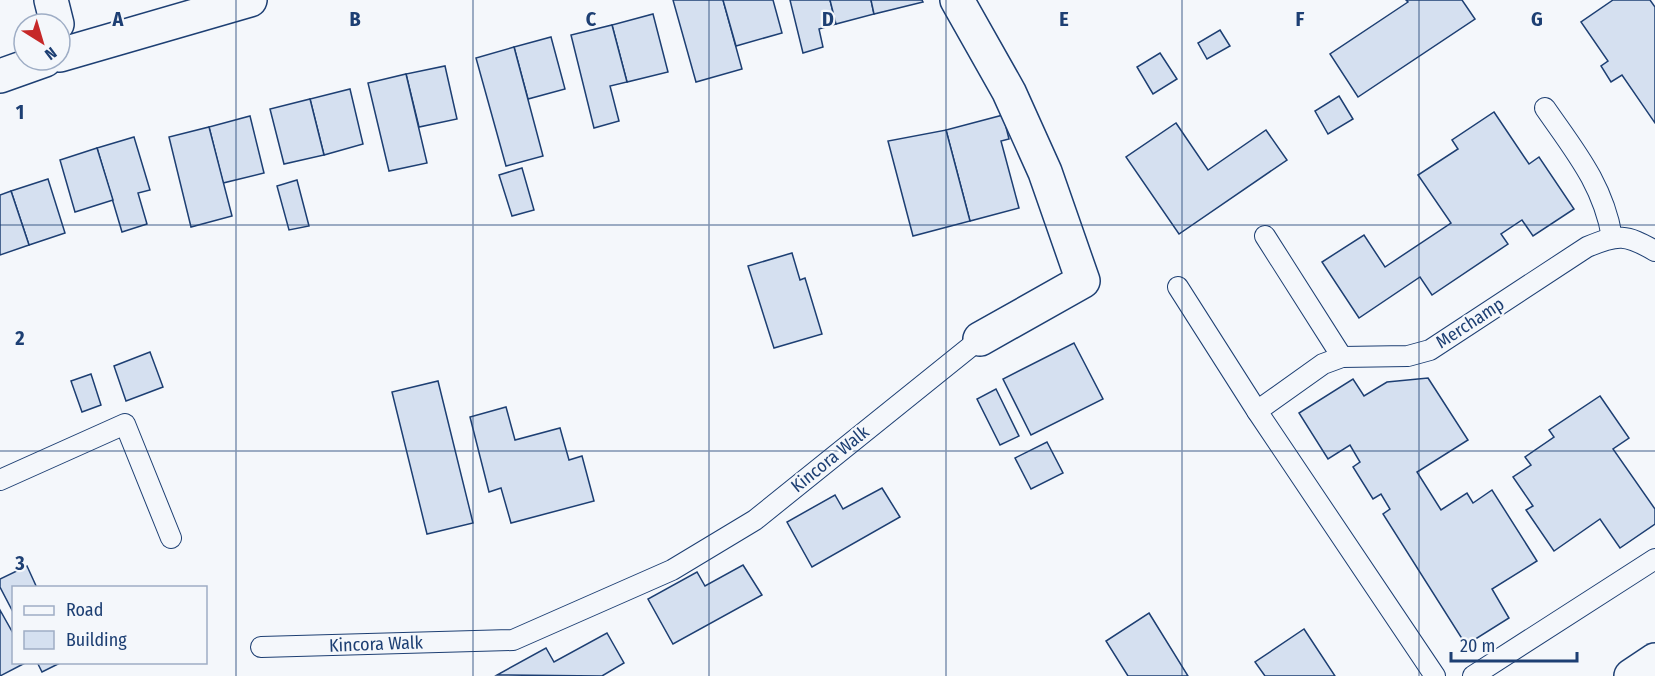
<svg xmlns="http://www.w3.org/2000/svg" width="1655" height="676" font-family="'Fira Sans Condensed',sans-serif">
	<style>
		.building { fill: #d5e0f0; stroke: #1d3f73; stroke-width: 1.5 }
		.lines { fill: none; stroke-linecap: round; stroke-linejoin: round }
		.service-casing { stroke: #1d3f73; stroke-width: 22 }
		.minor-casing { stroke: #1d3f73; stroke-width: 36 }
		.tertiary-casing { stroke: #1d3f73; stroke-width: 36 }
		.service { stroke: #f4f7fb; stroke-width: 20 }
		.minor { stroke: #f4f7fb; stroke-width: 33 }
		.tertiary { stroke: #f4f7fb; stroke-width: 33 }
		.grid { fill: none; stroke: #1d3f73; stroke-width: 1.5; stroke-opacity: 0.55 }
		.labels { text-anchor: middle; stroke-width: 4.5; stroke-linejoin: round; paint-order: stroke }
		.street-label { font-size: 18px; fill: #1d3f73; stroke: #f4f7fb }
		.grid-label { font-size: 20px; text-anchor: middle; font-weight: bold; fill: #1d3f73; stroke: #f4f7fb; stroke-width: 4.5; stroke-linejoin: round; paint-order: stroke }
	</style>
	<rect width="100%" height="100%" fill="#f4f7fb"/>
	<!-- building -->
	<g class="building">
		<path d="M673,0H723L742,69L696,82Z"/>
		<path d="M723,0H773L782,33L736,46Z"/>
		<path d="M790,0H830L836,24L819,29L823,47L803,53Z"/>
		<path d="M830,0H871L874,14L836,24Z"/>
		<path d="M871,0H922L923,2L874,14Z"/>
		<path d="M1406,0H1462L1475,19L1358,97L1330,54L1408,2Z"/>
		<path d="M1613,0H1650L1655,7V123L1622,75L1611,82L1601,66L1608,61L1581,22Z"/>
		<path d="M653,14L668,72L627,82L612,25Z"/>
		<path d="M612,25L627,82L610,86L619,121L594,128L571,35Z"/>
		<path d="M1220,30L1230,46L1207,59L1198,43Z"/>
		<path d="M551,37L565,89L528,99L514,47Z"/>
		<path d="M514,47L543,156L506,166L476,58Z"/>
		<path d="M1160,53L1177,79L1153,94L1137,67Z"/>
		<path d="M445,66L457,119L419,127L406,74Z"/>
		<path d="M406,74L427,163L389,171L368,83Z"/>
		<path d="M350,89L363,144L324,155L310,99Z"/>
		<path d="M1339,96L1353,119L1328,134L1315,111Z"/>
		<path d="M310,99L324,155L284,164L270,109Z"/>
		<path d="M1494,112L1529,164L1539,157L1574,209L1533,236L1522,220L1501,234L1508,244L1432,295L1420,277L1359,318L1322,262L1364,235L1385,267L1451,223L1418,175L1458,149L1452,140Z"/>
		<path d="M1003,115L1009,139L1001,141L1019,208L970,221L946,130Z"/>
		<path d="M250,116L264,173L223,183L209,127Z"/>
		<path d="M1176,123L1208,170L1266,130L1287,160L1179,234L1126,157Z"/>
		<path d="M209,127L232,216L191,227L169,137Z"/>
		<path d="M946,130L970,221L913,236L888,141Z"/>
		<path d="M134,137L150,190L138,193L147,224L122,232L97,148Z"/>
		<path d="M97,148L113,200L75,212L60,160Z"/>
		<path d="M522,168L534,210L512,216L499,175Z"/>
		<path d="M48,179L65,233L29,245L11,191Z"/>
		<path d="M297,180L309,226L289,230L277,186Z"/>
		<path d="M11,191L29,245L0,255V195Z"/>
		<path d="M792,253L800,280L805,278L822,334L774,348L748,266Z"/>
		<path d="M1074,343L1103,399L1031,435L1003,379Z"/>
		<path d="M150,352L163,387L126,401L114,366Z"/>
		<path d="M91,374L101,405L82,412L71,381Z"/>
		<path d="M1428,378L1468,440L1417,472L1441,510L1467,493L1473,503L1492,490L1537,561L1492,589L1509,618L1466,645L1383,514L1390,509L1381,494L1373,499L1353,467L1360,462L1350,445L1328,459L1299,413L1353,379L1364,396L1387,382Z"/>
		<path d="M438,381L473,523L427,534L392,392Z"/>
		<path d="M996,389L1019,436L1000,445L977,399Z"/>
		<path d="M1600,396L1629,438L1613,449L1655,509V524L1620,548L1600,519L1554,551L1526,510L1533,506L1513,477L1531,465L1525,457L1554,437L1549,430Z"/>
		<path d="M506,407L515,440L560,428L569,460L582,456L594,501L511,523L501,488L489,492L470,417Z"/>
		<path d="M1047,442L1063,473L1031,489L1015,458Z"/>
		<path d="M882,488L900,517L812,567L787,522L835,495L843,509Z"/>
		<path d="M743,565L762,595L673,644L648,599L697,572L705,586Z"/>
		<path d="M27,566L37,588H14V614L0,587V579Z"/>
		<path d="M0,610L14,635V662H27L0,676Z"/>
		<path d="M1149,613L1188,676H1128L1106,641Z"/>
		<path d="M1304,629L1335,676H1265L1255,662Z"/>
		<path d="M607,633L624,663L602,676L497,675L546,648L554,662Z"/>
		<path d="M37,662H62L42,672Z"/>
	</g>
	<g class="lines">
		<!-- service casing -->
		<g class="service-casing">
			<g id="service">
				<path d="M1545,108C1574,150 1603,184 1612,237"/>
				<path d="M1265,236L1342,357"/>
				<path d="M1178,287L1257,411L1435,676"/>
				<path d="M1257,411L1323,364L1342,357L1408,356L1430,350L1587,247C1618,234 1626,234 1655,251"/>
				<path d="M0,480L125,424L171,538"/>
				<path d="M261,647L513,640L672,570L755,520L980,339"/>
				<path d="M1473,676L1655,559"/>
			</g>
		</g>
		<!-- minor casing -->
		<g class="minor-casing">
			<g id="minor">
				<path d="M51,0L57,24"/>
				<path d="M957,0L1009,92L1045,172L1083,281L980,339"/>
				<path d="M60,55L250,0"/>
				<path d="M0,76L45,60"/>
			</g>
		</g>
		<!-- tertiary casing -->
		<g class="tertiary-casing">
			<path id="tertiary" d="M1631,676L1655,660"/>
		</g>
		<!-- service -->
		<use href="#service" class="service"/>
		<!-- minor -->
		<use href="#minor" class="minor"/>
		<!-- tertiary -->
		<use href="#tertiary" class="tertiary"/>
	</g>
	<!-- grid -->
	<path class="grid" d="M236,0V676M473,0V676M709,0V676M946,0V676M1182,0V676M1419,0V676M0,225H1655M0,451H1655"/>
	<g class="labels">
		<!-- street labels -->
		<g class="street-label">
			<text transform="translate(1470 323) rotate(-33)" y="6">Merchamp</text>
			<text transform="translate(830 459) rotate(-39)" y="6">Kincora Walk</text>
			<text transform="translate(376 644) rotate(-2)" y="6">Kincora Walk</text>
		</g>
	</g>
	<g class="grid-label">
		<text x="118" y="26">A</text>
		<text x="355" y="26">B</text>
		<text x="591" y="26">C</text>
		<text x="828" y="26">D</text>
		<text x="1064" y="26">E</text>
		<text x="1300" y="26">F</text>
		<text x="1537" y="26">G</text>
		<text x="20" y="119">1</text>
		<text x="20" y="345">2</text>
		<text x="20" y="570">3</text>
	</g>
	<!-- legend -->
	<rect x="12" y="586" width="195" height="78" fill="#f4f7fb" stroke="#9eadc5" stroke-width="1.5"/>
	<rect x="24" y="606" width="30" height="9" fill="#f4f7fb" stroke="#9eadc5" stroke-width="1.5"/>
	<text x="66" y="616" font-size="18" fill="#1d3f73">Road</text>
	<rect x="24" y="631" width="30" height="18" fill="#d5e0f0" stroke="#9eadc5" stroke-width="1.5"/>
	<text x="66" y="646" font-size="18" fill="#1d3f73">Building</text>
	<!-- north arrow -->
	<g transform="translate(42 42) rotate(143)"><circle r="28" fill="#f4f7fb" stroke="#9eadc5" stroke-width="1.5"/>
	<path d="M0-4.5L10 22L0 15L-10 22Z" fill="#c62828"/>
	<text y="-9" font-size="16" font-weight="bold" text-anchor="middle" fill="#1d3f73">N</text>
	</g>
	<!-- scale -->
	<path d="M1451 652v9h126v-9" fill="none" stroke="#1d3f73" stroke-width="3"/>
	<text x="1460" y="652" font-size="18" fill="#1d3f73" stroke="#f4f7fb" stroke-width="4.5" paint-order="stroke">20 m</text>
</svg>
